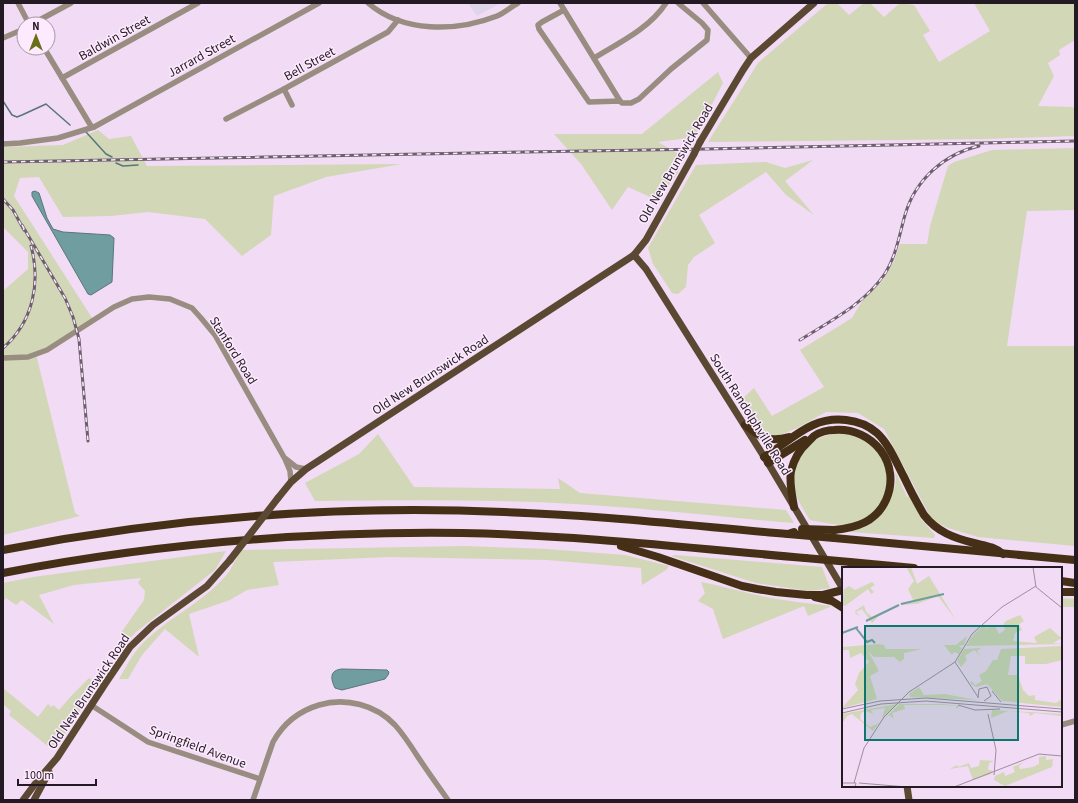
<svg xmlns="http://www.w3.org/2000/svg" width="1078" height="803" font-family="'Source Sans 3',sans-serif">
	<style>
		.education { fill: #dfd5ea }
		.green { fill: #d2d7b7 }
		.water { fill: #709ea0; stroke: #59767a }
		.lines { fill: none; stroke-linecap: round; stroke-linejoin: round }
		.stream { stroke: #59767a; stroke-width: 1.5 }
		.minor { stroke: #998d81; stroke-width: 5.5 }
		.major { stroke: #5b4833; stroke-width: 7 }
		.highway { stroke: #453017; stroke-width: 8 }
		.rail-casing { stroke: #6d5f6e; stroke-width: 3 }
		.rail { stroke: #fdeafe; stroke-width: 1.5; stroke-dasharray: 4.5; stroke-linecap: butt }
		.major-bridge { stroke: #5b4833; stroke-width: 7 }
		.highway-bridge { stroke: #453017; stroke-width: 8 }
		.labels { text-anchor: middle; stroke-width: 3; stroke-linejoin: round; paint-order: stroke }
		.street-label { font-size: 13px; fill: #231a23; stroke: #fdeafe }
		.inset-river { fill: none; stroke: #709ea0; stroke-width: 2 }
		.inset-road { fill: none; stroke: #9f8ea0; stroke-width: 1 }
		.view { fill: #0f766e; fill-opacity: 0.15; stroke: #0f766e; stroke-width: 2 }
		.inset-edge { fill: none; stroke: #231a23; stroke-width: 2 }
	</style>
	<rect width="100%" height="100%" fill="#f2dbf4"/>
	<!-- education -->
	<path class="education" d="M468,3H501L477,16Z"/>
	<!-- green -->
	<g class="green">
		<path d="M828,3H837L849,15L864,3H870L884,17L900,3L914,5L930,31L923,35L939,62L990,31L974,3H1075V40L1059,50L1060,55L1048,63L1054,76L1038,106L1073,107L1075,111V136L982,139L708,142L758,63Z"/>
		<path d="M718,72L723,83L695,137L658,142L682,156L678,173L657,200L628,187L612,210L581,164L554,134H642Z"/>
		<path d="M98,130L109,139L131,136L147,166L402,164L326,177L274,196L271,235L242,256L205,219L148,212L111,216L63,217L39,177L20,178L14,196L94,321L36,354L75,513L80,516L3,535V291L28,269V252L3,227V147L63,145Z"/>
		<path d="M1075,148V210L1027,211L1007,346H1075V546L978,537L948,528L932,520L884,429L858,413L826,412L797,428L778,436L766,434L740,401L754,388L772,416L824,387L800,350L852,318L862,301L883,280L893,263L900,244H927L930,226L948,166L954,162L992,150Z"/>
		<path d="M813,160L785,181L814,215L786,195L766,172L699,215L715,243L694,257L688,265L686,287L678,294L672,293L653,264L648,248L696,165L766,162L785,168Z"/>
		<path d="M378,434L414,487L560,489L558,478L580,493L786,510L794,523C721,517 647,508 574,504C488,499 401,500 315,501L305,483L359,454Z"/>
		<path d="M848,434C862,439 874,444 882,458C897,483 879,522 849,525C837,526 822,522 810,520C804,510 795,498 794,486C792,465 806,439 829,435C835,433 842,434 848,434Z"/>
		<path d="M895,471L907,497L909,496L922,520L935,535L934,538L850,532L865,527L874,521L893,488L895,487L896,479Z"/>
		<path d="M465,546L547,549L625,555L669,566L666,570L642,585L641,568L547,560L389,557L273,562L279,585L247,590L230,600L189,614L199,657L165,629L142,655L128,679H119C126,667 133,653 143,643C169,617 206,601 229,572C233,565 237,557 241,550Z"/>
		<path d="M226,551L215,570L136,632L117,652L121,639V633L144,600L145,591L138,583L141,578L74,585L39,595L54,624L22,600L16,605L6,598L3,602V583L33,577Z"/>
		<path d="M675,555L822,567L830,588L810,591L756,583L671,556Z"/>
		<path d="M701,582C718,585 735,590 752,594C778,600 805,603 832,606L808,616L804,606L723,639L713,609L698,601L705,593Z"/>
		<path d="M1061,598L1075,599V607H1061Z"/>
		<path d="M89,678L97,685L57,746L49,747L9,715L11,711L3,704V688L38,717L48,704L51,707L53,705L59,710L72,695Z"/>
	</g>
	<!-- water -->
	<g class="water">
		<path d="M35,191L39,193L47,218L53,229L63,232L110,235L114,238L112,282L91,295L88,294L32,196V192Z"/>
		<path d="M342,669L387,670L389,672L388,675L385,679L342,690L335,688C330,678 330,670 342,669Z"/>
	</g>
	<g class="lines">
		<!-- stream -->
		<g class="stream">
			<path d="M3,101L12,115L17,117L22,115L46,104L70,125"/>
			<path d="M86,132L106,154L112,157"/>
			<path d="M116,163L123,166L138,165"/>
		</g>
		<!-- minor -->
		<g class="minor">
			<path d="M18,3L29,24"/>
			<path d="M368,3C403,33 456,32 497,16C504,13 511,7 518,3"/>
			<path d="M560,3L620,101"/>
			<path d="M703,3L751,58"/>
			<path d="M564,10L542,22L538,25L539,29L589,102L620,101L622,103H631L639,99L671,69L707,40L708,30L702,23L678,3"/>
			<path d="M32,24L71,3"/>
			<path d="M3,38L24,29"/>
			<path d="M44,48L91,126L94,127"/>
			<path d="M594,58C619,43 650,28 666,3"/>
			<path d="M62,78L198,3"/>
			<path d="M284,89L292,105"/>
			<path d="M226,119L284,89L388,32L398,20"/>
			<path d="M3,144L20,143L58,138L94,127L319,3"/>
			<path d="M3,358L28,357L47,350L114,307L132,299L149,297L170,299L192,308L201,318L215,335L285,459L290,471L291,482"/>
			<path d="M286,459L296,467L306,469"/>
			<path d="M91,705L148,742L260,779"/>
			<path d="M1061,725L1075,721"/>
			<path d="M253,800L273,742C283,724 299,711 319,705C346,697 376,705 395,725C404,735 411,746 418,757C428,772 438,786 448,800"/>
		</g>
		<!-- major -->
		<g class="major">
			<path d="M700,142L743,70L751,58L814,3"/>
			<path d="M634,255L646,269L768,463L843,589"/>
			<path d="M278,498L291,482L306,469L634,255L646,240L694,154"/>
			<path d="M907,786L909,800"/>
			<path d="M23,800L38,780L57,758L105,684L130,647L153,625L207,586L230,560"/>
			<path d="M34,800L49,772"/>
		</g>
		<!-- highway -->
		<g class="highway">
			<path d="M745,425C760,437 769,443 789,437"/>
			<path d="M764,457C781,447 795,433 813,425C833,416 860,418 877,433C889,444 896,462 904,477C910,490 917,503 924,515C937,532 954,538 974,543C986,546 993,546 1003,554"/>
			<path d="M768,463L805,440"/>
			<path d="M794,507C792,495 789,482 791,471C794,459 799,450 808,442C810,440 812,438 814,436C819,432 828,430 834,430C873,427 902,464 886,500C876,522 856,528 834,530"/>
			<path d="M834,538L1075,560"/>
			<path d="M621,546L658,557L742,586L757,589L776,592L807,595H823L843,590"/>
			<path d="M3,550C167,518 337,505 504,512C599,515 694,526 788,534L794,532"/>
			<path d="M850,562L914,568"/>
			<path d="M3,573C154,544 308,531 462,533C576,535 691,548 805,558"/>
			<path d="M1061,581L1075,583"/>
			<path d="M1061,592H1075"/>
			<path d="M815,597L832,601L843,608"/>
		</g>
		<!-- rail casing -->
		<g class="rail-casing">
			<g id="rail">
				<path d="M3,162L525,152L706,149L1075,141"/>
				<path d="M3,199L13,210L24,230"/>
				<path d="M22,225L65,298L73,317L79,339L88,441"/>
				<path d="M800,340C830,321 863,305 884,275C896,257 899,236 905,215C915,180 944,154 979,146"/>
				<path d="M3,348C33,322 41,283 31,246"/>
			</g>
		</g>
		<!-- rail -->
		<use href="#rail" class="rail"/>
		<!-- major-bridge -->
		<g class="major-bridge">
			<path d="M694,154L700,142"/>
			<path d="M230,560L278,498"/>
		</g>
		<!-- highway-bridge -->
		<g class="highway-bridge">
			<path d="M802,529L834,530"/>
			<path d="M788,534L834,538"/>
			<path d="M805,558L850,562"/>
		</g>
	</g>
	<g class="labels">
		<!-- street labels -->
		<g class="street-label">
			<text transform="translate(114 37) rotate(-29)" y="5">Baldwin Street</text>
			<text transform="translate(201 55) rotate(-29)" y="5">Jarrard Street</text>
			<text transform="translate(309 63) rotate(-29)" y="5">Bell Street</text>
			<text transform="translate(675 163) rotate(-60)" y="5">Old New Brunswick Road</text>
			<text transform="translate(234 350) rotate(58)" y="5">Stanford Road</text>
			<text transform="translate(430 374) rotate(-33)" y="5">Old New Brunswick Road</text>
			<text transform="translate(751 414) rotate(58)" y="5">South Randolphville Road</text>
			<text transform="translate(88 691) rotate(-56)" y="5">Old New Brunswick Road</text>
			<text transform="translate(198 746) rotate(20)" y="5">Springfield Avenue</text>
		</g>
	</g>
	<!-- overview -->
	<g transform="translate(842 567)">
		<rect width="220" height="220" fill="#f2dbf4"/>
		<path d="M64,0H69L75,17L87,9L114,53L96,29L75,37L57,38L37,49L30,56L20,42L14,45L19,50L14,47L13,44L22,38L24,45L30,50L54,38L72,35L66,22L72,14ZM30,15L33,18L28,21L32,25L29,27L26,22L3,39L0,38L2,22L7,19L13,23ZM178,48L182,54L177,57L180,63L173,66L171,74L195,76L192,70L208,61L218,70L220,68V71L211,76L220,77L124,79L131,68L141,59L144,61L153,59L157,67L163,63L161,58L164,54ZM125,69L122,78L117,79L120,81L117,87L112,85L110,88L102,78H114ZM37,77L42,78L44,82H80L62,86V92L58,95L52,90H32L26,84L37,104L28,109L35,132L0,141L16,123L13,117L17,106L27,95L19,86L8,91L7,83H0V80ZM220,79V93L204,97H183V89H169L166,108H176L181,123L187,129L193,128V133L214,136L220,132V140L160,134L145,117L134,120L128,116L130,114L133,118L140,114L137,108L144,104L151,93H155L159,82ZM139,81L135,84L139,89L132,83L123,89L125,93L119,100L115,94L122,82ZM77,120L82,128L102,127L136,133L68,130L67,127ZM55,137L40,151L43,141L29,143L31,147L24,144L19,146L18,152L28,160L37,156L31,164L10,147L5,149L1,155L0,147ZM57,137H101L118,139L114,142V139L101,138H62L63,142L50,146L52,152L47,148L40,155ZM150,143L220,147V149L193,146L188,149L187,146L166,144L149,151ZM204,189V193L211,192L210,200L163,219L152,213L153,209L162,205L163,209L173,205L171,200L182,195L177,199L178,202L191,200L197,197V190ZM138,193L152,194L147,196L146,203H150L149,207L131,213L126,199L108,202L115,198L116,200L127,196L129,201L137,199Z" fill="#d2d7b7"/>
		<path class="inset-river" d="M59,37L102,27M24,54L57,38M14,61L25,75L30,73L33,76M0,66L16,60"/>
		<path class="inset-road" d="M191,0L194,20L220,41M113,95L136,130M150,124L159,135M136,131L137,122L145,120L149,129L142,134M116,138L133,143L158,142M0,142L38,134L84,131L220,142M0,146L39,137L84,134L220,145M146,147L154,183L152,208M0,216H14L13,220M12,216L22,181L42,150L67,125L113,95L130,67L160,40L194,19M17,216L65,220M112,220L197,187L220,189"/>
		<path class="view" d="M23,59H176V173H23Z"/>
		<rect width="220" height="220" class="inset-edge"/>
	</g>
	<!-- border -->
	<rect width="1078" height="803" fill="none" stroke="#231a23" stroke-width="8"/>
	<!-- north arrow -->
	<g transform="translate(36 36)"><circle r="19" fill="#fdeafe" stroke="#a697a6"/>
	<path d="M0-3L7 15L0 10L-7 15Z" fill="#696f15"/>
	<text y="-6" font-size="11" font-weight="bold" text-anchor="middle" fill="#231a23">N</text>
	</g>
	<!-- scale -->
	<path d="M18 779v6h78v-6" fill="none" stroke="#231a23" stroke-width="2"/>
	<text x="24" y="779" font-size="12" fill="#231a23" stroke="#fdeafe" stroke-width="3" paint-order="stroke">100 m</text>
</svg>
